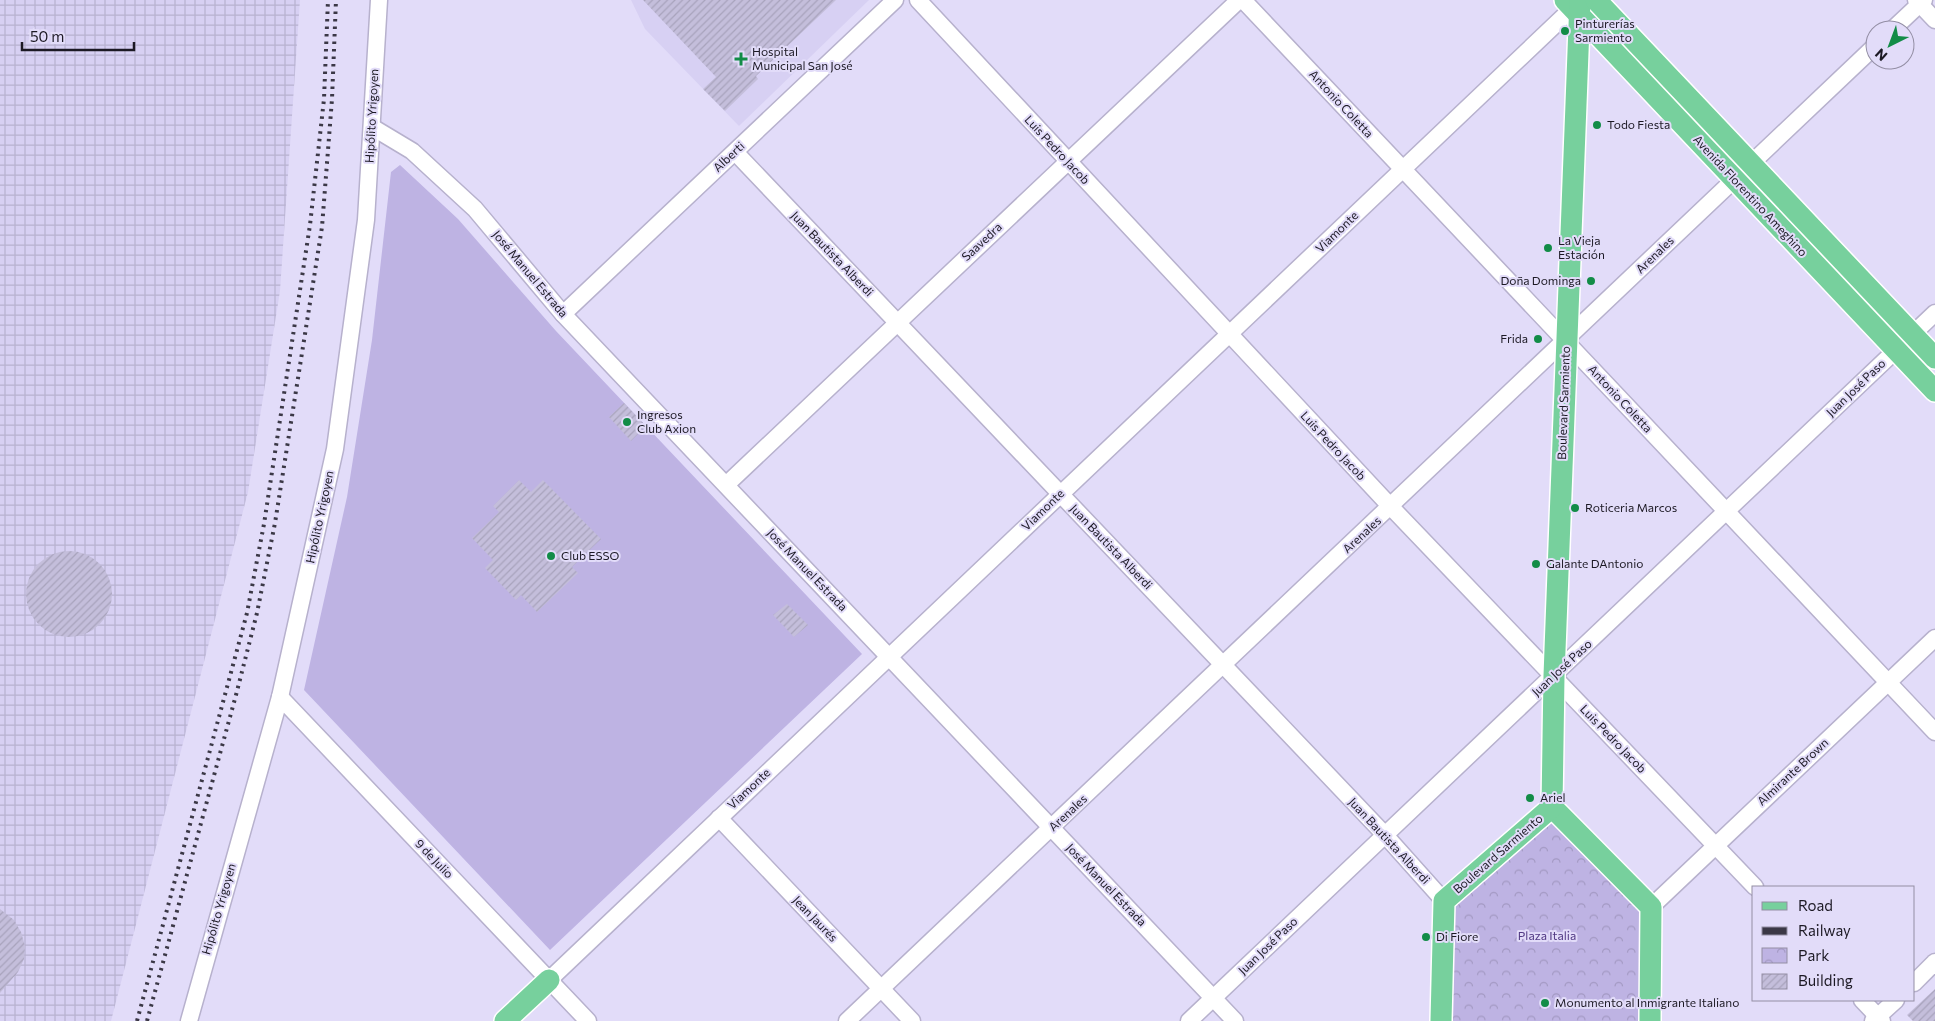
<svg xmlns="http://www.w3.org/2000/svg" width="1935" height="1021" font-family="Commissioner,sans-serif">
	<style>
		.built { fill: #d7d0f3 }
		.industrial { fill: url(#industrial-grid) }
		.grass { fill: #beb3e3 }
		.park { fill: url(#park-crowns) }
		.building { fill: url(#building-hatch) }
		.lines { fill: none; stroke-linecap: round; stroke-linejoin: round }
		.minor-casing { stroke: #b7b1cd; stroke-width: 19 }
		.major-casing { stroke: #fff; stroke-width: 24 }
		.minor { stroke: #fff; stroke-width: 16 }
		.major { stroke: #77d09d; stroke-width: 21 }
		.rail { stroke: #3b3846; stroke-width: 4; stroke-dasharray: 2.5 5; stroke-linecap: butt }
		.poi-dot { fill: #128c47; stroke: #e2dcf9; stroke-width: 2 }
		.labels { text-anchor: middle; stroke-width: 4; stroke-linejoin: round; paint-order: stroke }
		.poi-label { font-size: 12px; fill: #1c1924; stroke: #e2dcf9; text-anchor: start }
		.street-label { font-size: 12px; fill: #1c1924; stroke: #e2dcf9 }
		.park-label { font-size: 12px; fill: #503883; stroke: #e2dcf9 }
	</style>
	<defs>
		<pattern id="industrial-grid" width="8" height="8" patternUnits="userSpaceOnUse" patternTransform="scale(1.25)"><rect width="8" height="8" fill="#d7d0f3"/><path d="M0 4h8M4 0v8" fill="none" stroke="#b8b2d0"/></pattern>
		<pattern id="park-crowns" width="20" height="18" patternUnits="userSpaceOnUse" patternTransform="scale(1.25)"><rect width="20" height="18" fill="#beb3e3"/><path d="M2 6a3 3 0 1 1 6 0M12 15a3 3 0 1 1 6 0" fill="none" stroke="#a399c3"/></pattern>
		<pattern id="building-hatch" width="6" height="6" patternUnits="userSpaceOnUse" patternTransform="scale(1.25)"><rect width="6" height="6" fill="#c4bedb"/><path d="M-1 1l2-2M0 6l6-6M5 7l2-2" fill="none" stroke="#a8a3bc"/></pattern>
	</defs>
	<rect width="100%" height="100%" fill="#e2dcf9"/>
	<!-- built -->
	<path class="built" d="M631,0H869L739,126L645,29Z"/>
	<!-- industrial -->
	<path class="industrial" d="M0,0H300L280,291L248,492L111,1021H0Z"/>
	<!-- grass -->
	<g class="grass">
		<path d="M1597,14L1735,159L1734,162L1731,163L1593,18Z"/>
		<path d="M400,165L458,219L556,331L862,654L550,950L304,690L347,497L372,340L391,172Z"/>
		<path d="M1757,182L1895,327L1894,330L1891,331L1753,186Z"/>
	</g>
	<!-- park -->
	<path class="park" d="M1553,822L1641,913L1640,1021H1448L1451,905Z"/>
	<!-- building -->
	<g class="building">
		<path d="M643,0H836L756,76L758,79L725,111L703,89L716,77Z"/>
		<path d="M624,403L646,426L631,441L609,417Z"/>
		<path d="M519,480L531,492L543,480L601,539L572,567L578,573L537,612L521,595L516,600L485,568L493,560L472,538L499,512L493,506Z"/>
		<circle cx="69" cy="594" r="43"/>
		<path d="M787,604L808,625L794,637L773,615Z"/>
		<path d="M0,909L14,920L21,932L25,946L24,959L18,972L0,993Z"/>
		<path d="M1935,989V1021H1913L1907,1015Z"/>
	</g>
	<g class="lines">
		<!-- minor casing -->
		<g class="minor-casing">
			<g id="minor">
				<path d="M918,0L1391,507L1755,887"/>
				<path d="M1243,0L1935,732"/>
				<path d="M1916,0L1935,20"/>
				<path d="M1892,30L1924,0"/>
				<path d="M372,127L412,151L475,209L563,314L1235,1021"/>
				<path d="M735,152L1385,835L1444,901"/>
				<path d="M563,314L895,0"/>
				<path d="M726,485L1239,0"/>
				<path d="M280,697L588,1021"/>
				<path d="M719,818L912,1021"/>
				<path d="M1651,907L1935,638"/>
				<path d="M549,980L1581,0"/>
				<path d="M1914,983L1935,962"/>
				<path d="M1862,1000L1882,1021"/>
				<path d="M189,1021L280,697L335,449L366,220L379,0"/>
				<path d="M847,1021L1875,46"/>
				<path d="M1189,1021L1935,313"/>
				<path d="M1873,1021L1896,1000"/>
			</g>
		</g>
		<!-- major casing -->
		<g class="major-casing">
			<g id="major">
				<path d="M1565,0L1935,391"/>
				<path d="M1580,0L1554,676L1552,807L1651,907L1650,1021"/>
				<path d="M1596,0L1935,358"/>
				<path d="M505,1021L549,980"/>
				<path d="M1441,1021L1444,901L1552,807"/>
			</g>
		</g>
		<!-- minor -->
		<use href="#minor" class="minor"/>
		<!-- major -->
		<use href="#major" class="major"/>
		<!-- rail -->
		<g class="rail">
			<path d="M137,1021L247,613L264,524L310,225L324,99L328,0"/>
			<path d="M147,1021L236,695L257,613L275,523L322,227L332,99L336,0"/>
		</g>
	</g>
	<!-- markers -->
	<g class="poi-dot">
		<circle cx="1565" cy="31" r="5"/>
		<path d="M738.5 51.5h5v5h5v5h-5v5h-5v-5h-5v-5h5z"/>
		<circle cx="1597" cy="125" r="5"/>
		<circle cx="1548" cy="248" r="5"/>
		<circle cx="1591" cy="281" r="5"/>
		<circle cx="1538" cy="339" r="5"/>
		<circle cx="627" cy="422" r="5"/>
		<circle cx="1575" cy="508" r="5"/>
		<circle cx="551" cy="556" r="5"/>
		<circle cx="1536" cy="564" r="5"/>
		<circle cx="1530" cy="798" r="5"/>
		<circle cx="1426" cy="937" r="5"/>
		<circle cx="1545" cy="1003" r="5"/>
	</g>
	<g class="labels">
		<!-- poi labels -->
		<g class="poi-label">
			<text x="1575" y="28">Pinturerías<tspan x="1575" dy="14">Sarmiento</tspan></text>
			<text x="752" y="56">Hospital<tspan x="752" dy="14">Municipal San José</tspan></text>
			<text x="1607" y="129">Todo Fiesta</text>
			<text x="1558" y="245">La Vieja<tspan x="1558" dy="14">Estación</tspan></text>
			<text x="1581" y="285" text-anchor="end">Doña Dominga</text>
			<text x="1528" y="343" text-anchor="end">Frida</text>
			<text x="637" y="419">Ingresos<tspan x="637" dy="14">Club Axion</tspan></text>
			<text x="1585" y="512">Roticeria Marcos</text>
			<text x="561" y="560">Club ESSO</text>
			<text x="1546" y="568">Galante DAntonio</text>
			<text x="1540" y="802">Ariel</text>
			<text x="1436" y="941">Di Fiore</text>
			<text x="1555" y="1007">Monumento al Inmigrante Italiano</text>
		</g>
		<!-- street labels -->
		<g class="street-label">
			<text transform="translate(1341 104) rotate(47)" y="4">Antonio Coletta</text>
			<text transform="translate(372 116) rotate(-87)" y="4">Hipólito Yrigoyen</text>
			<text transform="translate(1057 150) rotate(47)" y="4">Luis Pedro Jacob</text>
			<text transform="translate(729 157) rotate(-43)" y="4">Alberti</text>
			<text transform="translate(1750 196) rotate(47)" y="4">Avenida Florentino Ameghino</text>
			<text transform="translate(1337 232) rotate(-44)" y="4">Viamonte</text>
			<text transform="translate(982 242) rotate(-43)" y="4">Saavedra</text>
			<text transform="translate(832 254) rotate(46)" y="4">Juan Bautista Alberdi</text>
			<text transform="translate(1655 255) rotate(-44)" y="4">Arenales</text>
			<text transform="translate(530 274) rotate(50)" y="4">José Manuel Estrada</text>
			<text transform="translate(1856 388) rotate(-44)" y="4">Juan José Paso</text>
			<text transform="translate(1620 399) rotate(47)" y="4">Antonio Coletta</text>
			<text transform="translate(1564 403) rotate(-88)" y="4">Boulevard Sarmiento</text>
			<text transform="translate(1333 446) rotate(47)" y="4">Luis Pedro Jacob</text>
			<text transform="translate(1043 510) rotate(-44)" y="4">Viamonte</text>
			<text transform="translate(320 517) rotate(-78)" y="4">Hipólito Yrigoyen</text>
			<text transform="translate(1362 535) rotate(-43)" y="4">Arenales</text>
			<text transform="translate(1111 547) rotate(46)" y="4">Juan Bautista Alberdi</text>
			<text transform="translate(807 570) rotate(46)" y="4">José Manuel Estrada</text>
			<text transform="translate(1562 668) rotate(-43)" y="4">Juan José Paso</text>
			<text transform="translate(1613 739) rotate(46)" y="4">Luis Pedro Jacob</text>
			<text transform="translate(1793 772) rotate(-43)" y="4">Almirante Brown</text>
			<text transform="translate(749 789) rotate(-43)" y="4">Viamonte</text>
			<text transform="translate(1068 813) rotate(-43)" y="4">Arenales</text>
			<text transform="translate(1389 841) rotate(47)" y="4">Juan Bautista Alberdi</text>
			<text transform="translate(1498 854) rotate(-41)" y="4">Boulevard Sarmiento</text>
			<text transform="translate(434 859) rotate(46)" y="4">9 de Julio</text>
			<text transform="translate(1106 885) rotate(46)" y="4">José Manuel Estrada</text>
			<text transform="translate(219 909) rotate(-74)" y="4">Hipólito Yrigoyen</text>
			<text transform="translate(815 919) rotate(46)" y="4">Jean Jaurés</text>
			<text transform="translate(1268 946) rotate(-44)" y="4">Juan José Paso</text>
		</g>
		<!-- park labels -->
		<g class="park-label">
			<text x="1547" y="940">Plaza Italia</text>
		</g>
	</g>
	<!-- legend -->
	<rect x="1752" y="886" width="162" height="115" fill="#e2dcf9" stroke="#938ea4"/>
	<rect x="1762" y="902" width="25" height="8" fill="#77d09d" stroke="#938ea4"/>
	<text x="1798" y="911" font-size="15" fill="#1c1924">Road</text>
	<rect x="1762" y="927" width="25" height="8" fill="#3b3846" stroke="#938ea4"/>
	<text x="1798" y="936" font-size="15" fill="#1c1924">Railway</text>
	<rect x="1762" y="948" width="25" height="15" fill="url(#park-crowns)" stroke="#938ea4"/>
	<text x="1798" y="961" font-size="15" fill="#1c1924">Park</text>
	<rect x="1762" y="974" width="25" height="15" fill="url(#building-hatch)" stroke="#938ea4"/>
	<text x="1798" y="986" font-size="15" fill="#1c1924">Building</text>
	<!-- north arrow -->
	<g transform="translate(1890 45) rotate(222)"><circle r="24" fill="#e2dcf9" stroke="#938ea4"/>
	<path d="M0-4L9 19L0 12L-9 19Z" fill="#128c47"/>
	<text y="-8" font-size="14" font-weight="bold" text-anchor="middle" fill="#1c1924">N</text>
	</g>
	<!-- scale -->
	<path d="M22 42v8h112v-8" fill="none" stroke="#1c1924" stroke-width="2.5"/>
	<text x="30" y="42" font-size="15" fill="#1c1924" stroke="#e2dcf9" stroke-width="4" paint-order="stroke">50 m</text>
</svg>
